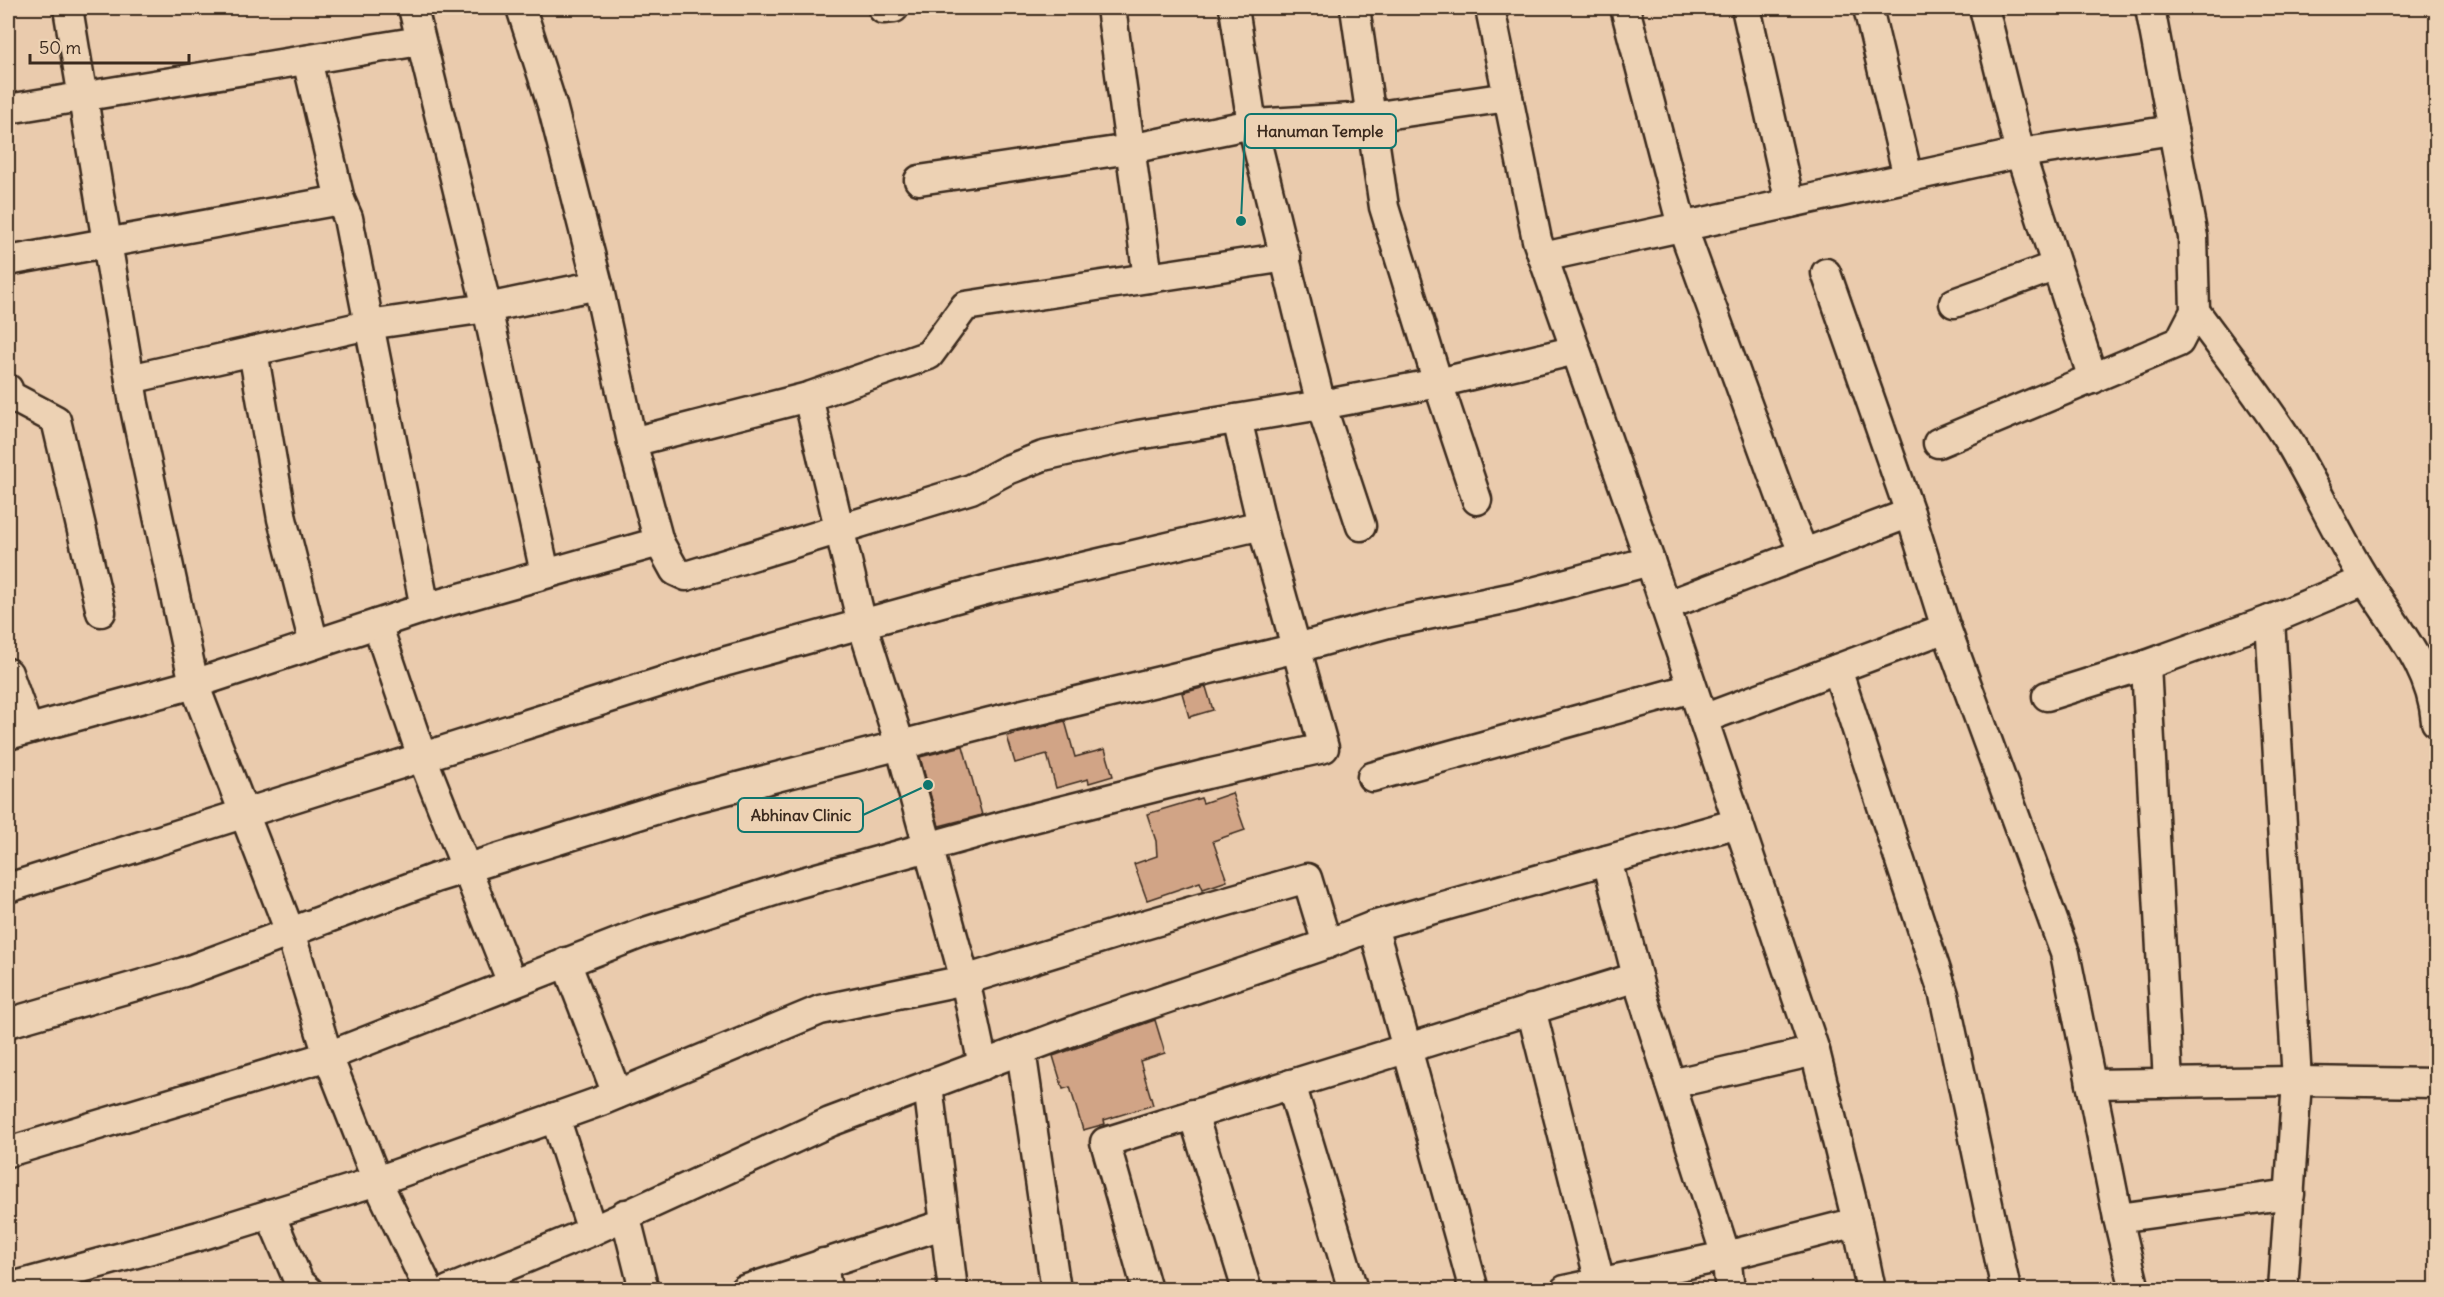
<svg xmlns="http://www.w3.org/2000/svg" width="2444" height="1297" font-family="Delius,sans-serif">
	<style>
		.building { fill: #d1a486; stroke: #3b2a1e; stroke-width: 1.5 }
		.lines { fill: none; stroke-linecap: round; stroke-linejoin: round }
		.minor-casing { stroke: #3b2a1e; stroke-width: 33 }
		.minor { stroke: #edd2b4; stroke-width: 28 }
		.leader { fill: none; stroke: #0f766e; stroke-width: 2 }
		.callout-dot { fill: #0f766e; stroke: #edd2b4; stroke-width: 2 }
		.callout { fill: #edd2b4; stroke: #0f766e; stroke-width: 2 }
		.callout-label { font-size: 16px; text-anchor: middle; font-weight: bold; fill: #3b2a1e }
	</style>
	<rect width="100%" height="100%" fill="#eacbad"/>
	<filter id="ink" filterUnits="userSpaceOnUse"><feTurbulence type="fractalNoise" baseFrequency=".0167" numOctaves="2"/><feDisplacementMap in="SourceGraphic" scale="12" xChannelSelector="R" yChannelSelector="G"/><feConvolveMatrix kernelMatrix="1 2 1 2 8 2 1 2 1" color-interpolation-filters="sRGB"/></filter>
	<g filter="url(#ink)">
		<!-- building -->
		<g class="building">
			<path d="M1206,687L1213,710L1189,717L1182,693Z"/>
			<path d="M1065,721L1075,757L1105,749L1113,776L1089,783L1088,779L1056,788L1047,754L1015,763L1007,736Z"/>
			<path d="M963,746L982,815L939,826L920,757Z"/>
			<path d="M1232,793L1245,830L1213,841L1227,881L1203,889L1200,882L1147,900L1134,864L1157,856L1156,841L1147,814L1201,798L1203,803Z"/>
			<path d="M1155,1020L1165,1053L1140,1061L1153,1105L1104,1120L1105,1124L1083,1130L1070,1087L1063,1089L1053,1056Z"/>
		</g>
		<g class="lines">
			<!-- minor casing -->
			<g class="minor-casing">
				<g id="minor">
					<path d="M68,8L134,404L194,684L290,932L328,1056L377,1181L429,1290"/>
					<path d="M413,8L487,308L545,573"/>
					<path d="M1111,8L1148,278"/>
					<path d="M1234,8L1252,124L1321,405L1361,526"/>
					<path d="M1355,8L1384,207L1438,383L1477,500"/>
					<path d="M1490,8L1537,240L1650,561L1815,1051L1857,1222L1871,1290"/>
					<path d="M1625,8L1682,226L1789,519L1804,553"/>
					<path d="M1746,8L1790,203"/>
					<path d="M1868,8L1908,177"/>
					<path d="M883,9L894,8"/>
					<path d="M307,60L340,200L348,218L425,608"/>
					<path d="M8,109L420,41"/>
					<path d="M919,180L1130,149L1252,124L1371,117L1508,97"/>
					<path d="M1543,257L2020,153L1984,8"/>
					<path d="M8,261L340,200"/>
					<path d="M1826,273L1910,513"/>
					<path d="M1954,303L2056,266"/>
					<path d="M2195,311C2226,354 2263,400 2291,445C2317,489 2338,537 2366,581C2394,626 2432,667 2436,722"/>
					<path d="M253,351L282,519L314,644"/>
					<path d="M130,379L368,325L487,308L598,285"/>
					<path d="M2093,379L2020,153L2173,130"/>
					<path d="M8,389L9,395L56,420L101,612"/>
					<path d="M632,442L808,397"/>
					<path d="M1938,443L2179,342L2195,311L2193,237L2150,8"/>
					<path d="M659,542L675,571L686,576L971,489L1007,470L1043,456L1138,435L1321,405L1438,383L1576,350"/>
					<path d="M1665,606L1910,513L1946,628L2065,953L2118,1218L2135,1290"/>
					<path d="M2270,620L2365,580"/>
					<path d="M377,624L422,757L512,983"/>
					<path d="M2146,665L2168,1083"/>
					<path d="M1837,669L1944,995L2006,1290"/>
					<path d="M8,673L28,729"/>
					<path d="M2047,696L2146,665L2270,620L2297,1081L2283,1290"/>
					<path d="M1703,719L1946,628"/>
					<path d="M8,735L194,684L425,608L659,542L632,442L598,285L552,105L521,8"/>
					<path d="M1372,777L1692,688"/>
					<path d="M1607,860L1640,988L1726,1256L1730,1290"/>
					<path d="M8,888L727,661L989,589L1262,525"/>
					<path d="M1373,926L1474,1290"/>
					<path d="M566,962L617,1094"/>
					<path d="M1531,1009L1602,1290"/>
					<path d="M8,1023L184,972L435,878L687,800L990,722L1297,648L1388,623L1514,597L1650,561"/>
					<path d="M1021,1050L1056,1290"/>
					<path d="M983,1065L965,980L900,745L862,624L808,397L929,355L965,306L1286,257"/>
					<path d="M1291,1084L1353,1290"/>
					<path d="M1671,1084L1815,1051"/>
					<path d="M2091,1084L2297,1081L2436,1083"/>
					<path d="M928,1085L953,1290"/>
					<path d="M1193,1114L1247,1290"/>
					<path d="M555,1117L592,1231"/>
					<path d="M8,1152L328,1056L645,932L799,883L1017,822L1207,774L1324,748L1262,525L1237,419"/>
					<path d="M270,1214L299,1282L308,1290"/>
					<path d="M625,1214L644,1290"/>
					<path d="M2118,1218L2290,1194"/>
					<path d="M823,1263L827,1290"/>
					<path d="M8,1288L199,1236L377,1181L601,1101L820,1010L965,980L1137,927L1307,878L1327,944"/>
					<path d="M449,1290L592,1231L830,1122L1086,1026L1327,944L1373,926L1738,823"/>
					<path d="M744,1290L945,1224"/>
					<path d="M1147,1290L1105,1142L1637,977"/>
					<path d="M1565,1290L1726,1256L1857,1222"/>
				</g>
			</g>
			<!-- minor -->
			<use href="#minor" class="minor"/>
		</g>
	</g>
	<!-- callouts -->
	<path class="leader" d="M1241 221L1245 131M928 785L863 815"/>
	<g class="callout-dot">
		<circle cx="1241" cy="221" r="6"/>
		<circle cx="928" cy="785" r="6"/>
	</g>
	<g class="callout">
		<rect x="1245" y="114" width="151" height="34" rx="6"/>
		<rect x="738" y="798" width="125" height="34" rx="6"/>
	</g>
	<g class="callout-label">
		<text x="1320" y="137">Hanuman Temple</text>
		<text x="801" y="821">Abhinav Clinic</text>
	</g>
	<!-- margin -->
	<rect width="2444" height="1297" fill="none" stroke="#edd2b4" stroke-width="30"/>
	<rect x="15" y="15" width="2414" height="1267" fill="none" stroke="#3b2a1e" stroke-width="2" filter="url(#ink)"/>
	<!-- scale -->
	<path d="M30 54v9h159v-9" fill="none" stroke="#3b2a1e" stroke-width="3"/>
	<text x="39" y="54" font-size="18" fill="#3b2a1e" stroke="#edd2b4" stroke-width="4.5" paint-order="stroke">50 m</text>
</svg>
